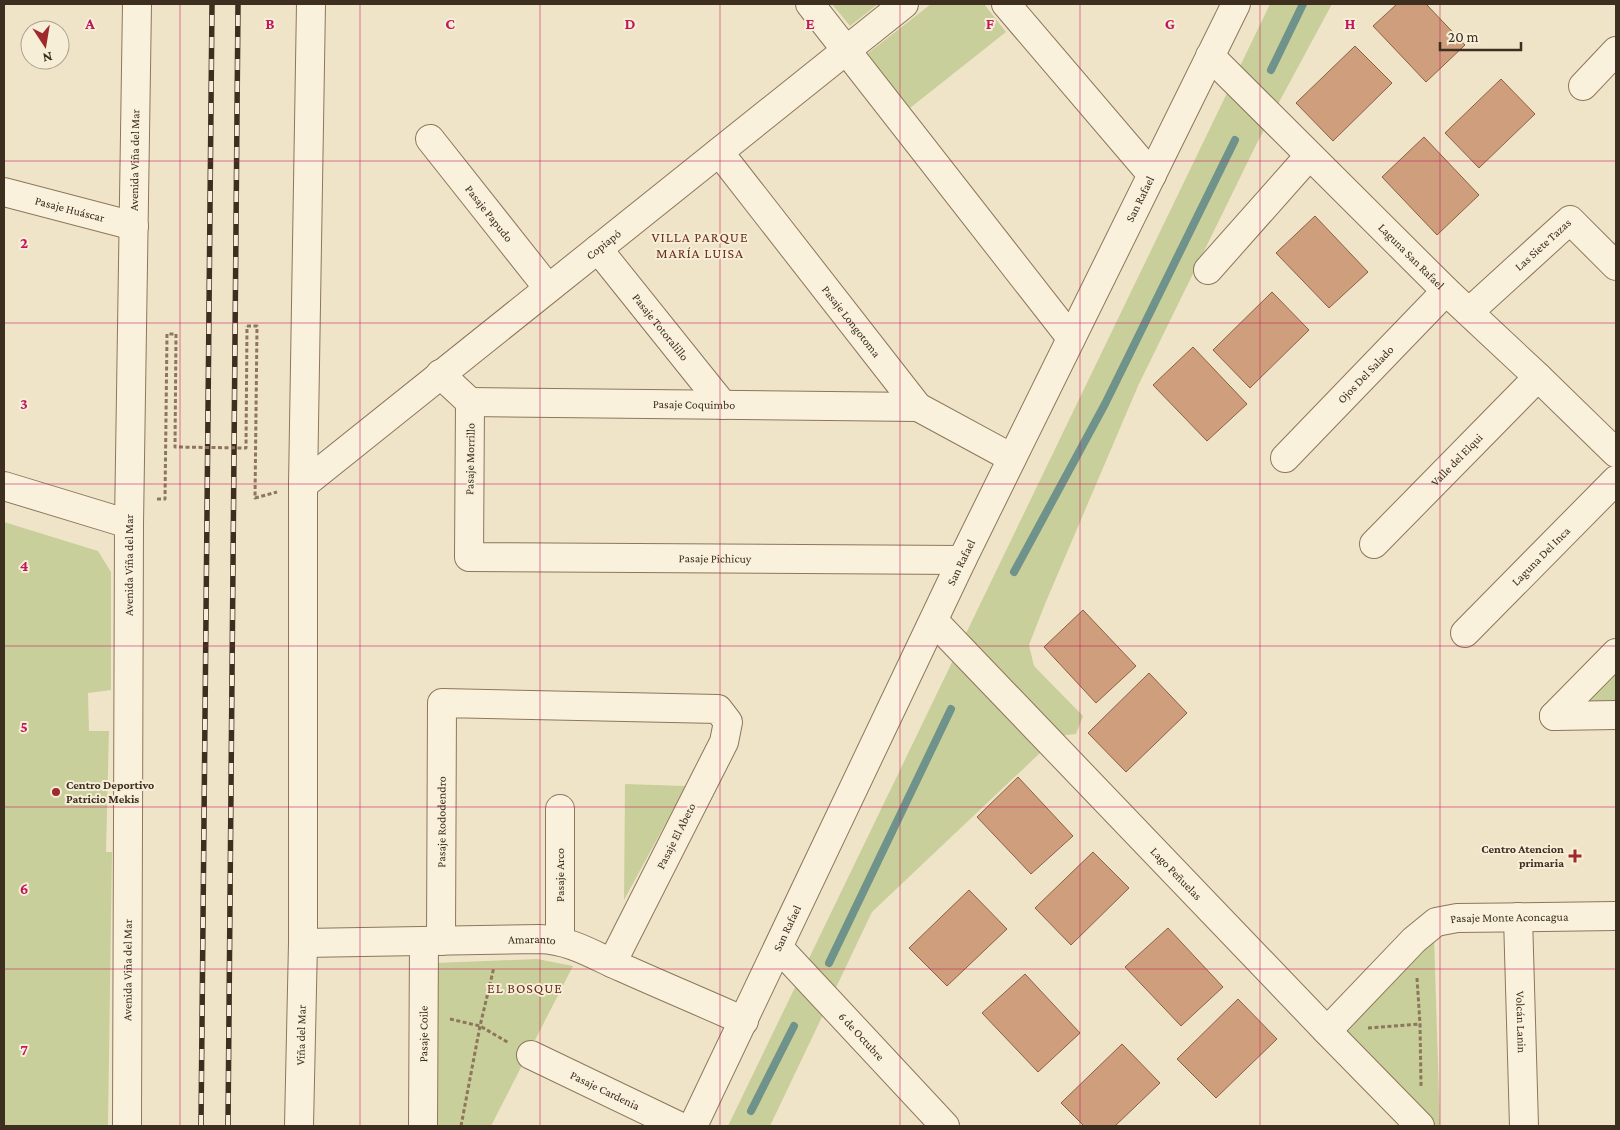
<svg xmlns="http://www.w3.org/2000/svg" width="1620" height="1130" font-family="'Crimson Pro',serif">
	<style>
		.green { fill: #c9cf9b }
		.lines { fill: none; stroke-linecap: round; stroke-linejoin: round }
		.stream { stroke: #6f938a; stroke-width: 8 }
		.building { fill: #cf9f7d; stroke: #8d5f41 }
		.minor-casing { stroke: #8d765c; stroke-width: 30 }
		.path { stroke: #8d765c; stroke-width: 3; stroke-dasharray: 4 2.5; stroke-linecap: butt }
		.minor { stroke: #faf1dc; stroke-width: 28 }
		.rail-casing { stroke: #3d2e20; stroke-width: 5.5 }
		.rail { stroke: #f7eed8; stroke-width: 4; stroke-dasharray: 11; stroke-linecap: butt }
		.path-bridge { stroke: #8d765c; stroke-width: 3; stroke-dasharray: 4 2.5; stroke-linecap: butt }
		.grid { fill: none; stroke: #c2185b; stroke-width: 1; stroke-opacity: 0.55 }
		.poi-dot { fill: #9e2a2b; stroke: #f7eed8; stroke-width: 2 }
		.labels { text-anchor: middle; stroke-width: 4; stroke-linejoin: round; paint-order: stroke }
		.street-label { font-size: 12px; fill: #3d2e20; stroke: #f7eed8 }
		.poi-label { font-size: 12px; font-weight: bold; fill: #3d2e20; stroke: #f7eed8; text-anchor: start }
		.neighbourhood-label { font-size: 14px; letter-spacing: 1px; fill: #6b2e1e; stroke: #f7eed8 }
		.grid-label { font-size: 16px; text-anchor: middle; font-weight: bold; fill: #c2185b; stroke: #f7eed8; stroke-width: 4; stroke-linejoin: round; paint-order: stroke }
	</style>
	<rect width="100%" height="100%" fill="#f0e4c8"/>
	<!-- green -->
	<g class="green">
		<path d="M832,4H878L850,26Z"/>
		<path d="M931,4H984L1006,32L910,108L867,54Z"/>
		<path d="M1270,4H1332L1257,143L1138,386L1045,604L1029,645L1034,666L1083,716L1076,734L1058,736L872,912L770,1126H728Z"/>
		<path d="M4,522L98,551L111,572V690L88,693L89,731H109L106,852H112L108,1126H4Z"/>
		<path d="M1616,664V707H1596L1589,701V693Z"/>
		<path d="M625,784L686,786L624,900Z"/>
		<path d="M1434,936L1440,1126H1430L1338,1029Z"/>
		<path d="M537,959L573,966L491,1126H435V963Z"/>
	</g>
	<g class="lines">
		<!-- stream -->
		<g class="stream">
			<path d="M1271,70L1303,4"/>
			<path d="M1014,572L1105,404L1235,140"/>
			<path d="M829,963L951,709"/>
			<path d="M751,1111L794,1026"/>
		</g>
	</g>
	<!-- building -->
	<g class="building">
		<path d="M1397,4H1426L1465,45L1426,82L1373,26Z"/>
		<path d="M1355,46L1392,83L1333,141L1296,103Z"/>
		<path d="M1501,79L1535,114L1479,168L1445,133Z"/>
		<path d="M1424,137L1479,195L1437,235L1382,177Z"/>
		<path d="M1315,216L1368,272L1329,308L1276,253Z"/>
		<path d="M1272,292L1309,330L1250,388L1213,350Z"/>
		<path d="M1193,347L1247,404L1207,441L1153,385Z"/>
		<path d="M1083,610L1136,666L1096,703L1044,647Z"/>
		<path d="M1149,673L1187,713L1126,772L1088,733Z"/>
		<path d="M1018,777L1073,836L1031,874L977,817Z"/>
		<path d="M1093,852L1129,888L1071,945L1035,908Z"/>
		<path d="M969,890L1007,929L947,986L909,948Z"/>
		<path d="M1168,928L1223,987L1181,1026L1125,967Z"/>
		<path d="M1025,974L1080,1033L1038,1072L982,1013Z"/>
		<path d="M1238,999L1277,1039L1216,1098L1177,1059Z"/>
		<path d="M1122,1044L1160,1083L1115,1126H1084L1061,1103Z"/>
	</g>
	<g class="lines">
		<!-- minor casing -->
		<g class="minor-casing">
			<g id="minor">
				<path d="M810,4L1071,338"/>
				<path d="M1006,4L1152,175"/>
				<path id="s1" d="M1210,56L1446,291L1538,377L1616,453"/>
				<path d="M1583,86L1616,51"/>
				<path id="s2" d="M430,139L548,288"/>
				<path id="s3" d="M719,152L918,407L1012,458"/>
				<path id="s4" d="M4,192L134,226"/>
				<path id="s5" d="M598,249L723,405"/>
				<path d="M1208,270L1309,156"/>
				<path id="s6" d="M1469,312L1570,220L1616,266"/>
				<path id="s7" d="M440,374L470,402L469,557L962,560"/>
				<path id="s8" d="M470,402L918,407"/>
				<path id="s9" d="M1285,458L1446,291"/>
				<path id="s10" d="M303,485L904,4"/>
				<path d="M4,486L129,524"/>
				<path id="s11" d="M1374,544L1538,377"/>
				<path id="s12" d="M934,621L1327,1031L1420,1126"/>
				<path id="s13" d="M1465,633L1616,480"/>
				<path d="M1554,716L1616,653"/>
				<path d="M1554,716L1616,715"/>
				<path d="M560,809V941"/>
				<path id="s14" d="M1518,917L1524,1126"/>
				<path id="s15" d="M441,941L442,703L718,709L728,722L724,742L612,963"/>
				<path id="s16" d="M303,943L540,939C571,940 595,956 623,968C663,986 704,1003 744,1021"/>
				<path id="s17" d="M779,948L945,1126"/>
				<path id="s18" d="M1327,1031L1414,940L1436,922L1457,918L1616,916"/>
				<path id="s19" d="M531,1055L679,1126"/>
				<path id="s20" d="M127,1126L129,524L137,4"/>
				<path id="s21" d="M299,1126L303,943V485L311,4"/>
				<path id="s22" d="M423,1126L424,941"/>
				<path id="s23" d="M693,1126L962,560L1236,4"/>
			</g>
		</g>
		<!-- path -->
		<g class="path">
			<path d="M247,326H257L255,498L277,492"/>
			<path d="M157,499H165L167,334H176"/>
			<path d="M1417,978L1420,1024L1421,1086"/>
			<path d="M450,1019L480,1026L509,1043"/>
			<path d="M1368,1028L1420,1024"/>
			<path d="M461,1126L480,1026L494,967"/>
		</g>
		<!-- minor -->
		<use href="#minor" class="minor"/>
		<!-- rail casing -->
		<g class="rail-casing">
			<g id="rail">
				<path d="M201,1126L212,4"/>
				<path d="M228,1126L238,4"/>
			</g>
		</g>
		<!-- rail -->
		<use href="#rail" class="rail"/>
		<!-- path-bridge -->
		<path class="path-bridge" d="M176,334L175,447L246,448L247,326"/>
	</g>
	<!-- grid -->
	<path class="grid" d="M180,4V1126M360,4V1126M540,4V1126M720,4V1126M900,4V1126M1080,4V1126M1260,4V1126M1440,4V1126M4,161H1616M4,323H1616M4,484H1616M4,646H1616M4,807H1616M4,969H1616"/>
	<!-- markers -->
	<g class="poi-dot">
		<circle cx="56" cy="792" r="5"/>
		<path d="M1572.5 848.5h5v5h5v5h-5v5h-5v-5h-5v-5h5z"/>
	</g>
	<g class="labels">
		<!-- street labels -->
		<g class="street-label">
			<text dy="4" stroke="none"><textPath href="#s20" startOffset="966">Avenida Viña del Mar</textPath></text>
			<text dy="4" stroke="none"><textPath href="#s23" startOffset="1029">San Rafael</textPath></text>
			<text dy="4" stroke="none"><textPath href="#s4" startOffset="68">Pasaje Huáscar</textPath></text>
			<text dy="4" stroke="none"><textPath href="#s2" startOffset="95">Pasaje Papudo</textPath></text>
			<text dy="4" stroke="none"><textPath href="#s10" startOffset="385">Copiapó</textPath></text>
			<text dy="4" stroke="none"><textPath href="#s6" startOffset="100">Las Siete Tazas</textPath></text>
			<text dy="4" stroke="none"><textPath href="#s1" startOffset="284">Laguna San Rafael</textPath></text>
			<text dy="4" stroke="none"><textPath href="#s3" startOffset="215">Pasaje Longotoma</textPath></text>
			<text dy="4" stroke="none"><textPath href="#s5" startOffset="100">Pasaje Totoralillo</textPath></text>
			<text dy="4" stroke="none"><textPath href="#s9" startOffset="116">Ojos Del Salado</textPath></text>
			<text dy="4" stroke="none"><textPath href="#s8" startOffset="224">Pasaje Coquimbo</textPath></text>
			<text transform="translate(470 459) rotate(-89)" y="4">Pasaje Morrillo</text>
			<text dy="4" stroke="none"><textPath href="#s11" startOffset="118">Valle del Elqui</textPath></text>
			<text dy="4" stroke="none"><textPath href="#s13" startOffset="108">Laguna Del Inca</textPath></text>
			<text dy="4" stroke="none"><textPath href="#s7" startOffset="442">Pasaje Pichicuy</textPath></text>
			<text dy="4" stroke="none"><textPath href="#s23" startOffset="624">San Rafael</textPath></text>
			<text dy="4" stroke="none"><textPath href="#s20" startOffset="561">Avenida Viña del Mar</textPath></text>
			<text dy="4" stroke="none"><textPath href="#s15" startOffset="119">Pasaje Rododendro</textPath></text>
			<text transform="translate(676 836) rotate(-63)" y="4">Pasaje El Abeto</text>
			<text dy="4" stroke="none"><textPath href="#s12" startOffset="350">Lago Peñuelas</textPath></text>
			<text transform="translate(560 875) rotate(-90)" y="4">Pasaje Arco</text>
			<text dy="4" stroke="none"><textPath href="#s18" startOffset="228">Pasaje Monte Aconcagua</textPath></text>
			<text dy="4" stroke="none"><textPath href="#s23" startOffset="219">San Rafael</textPath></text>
			<text dy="4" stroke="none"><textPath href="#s16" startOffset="229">Amaranto</textPath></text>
			<text dy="4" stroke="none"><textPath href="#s20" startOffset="156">Avenida Viña del Mar</textPath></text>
			<text dy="4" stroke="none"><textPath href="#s14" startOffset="105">Volcán Lanin</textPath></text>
			<text dy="4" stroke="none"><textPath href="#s21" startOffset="91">Viña del Mar</textPath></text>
			<text dy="4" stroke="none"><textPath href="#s22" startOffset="92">Pasaje Coile</textPath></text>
			<text dy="4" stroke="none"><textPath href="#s17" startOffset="121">6 de Octubre</textPath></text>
			<text dy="4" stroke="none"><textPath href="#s19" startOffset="82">Pasaje Cardenia</textPath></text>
		</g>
		<!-- poi labels -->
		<g class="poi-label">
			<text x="66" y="789">Centro Deportivo<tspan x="66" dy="14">Patricio Mekis</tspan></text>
			<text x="1564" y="853" text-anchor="end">Centro Atencion<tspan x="1564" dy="14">primaria</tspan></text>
		</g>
		<!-- neighbourhood labels -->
		<g class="neighbourhood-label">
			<text x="700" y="242">VILLA PARQUE<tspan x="700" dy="16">MARÍA LUISA</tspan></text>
			<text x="525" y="993">EL BOSQUE</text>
		</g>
	</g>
	<g class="grid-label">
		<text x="90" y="29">A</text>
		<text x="270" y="29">B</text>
		<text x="450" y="29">C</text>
		<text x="630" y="29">D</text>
		<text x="810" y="29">E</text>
		<text x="990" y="29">F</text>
		<text x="1170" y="29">G</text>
		<text x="1350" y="29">H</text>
		<text x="24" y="248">2</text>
		<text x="24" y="409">3</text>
		<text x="24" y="571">4</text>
		<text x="24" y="732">5</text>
		<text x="24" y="894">6</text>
		<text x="24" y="1055">7</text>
	</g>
	<!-- border -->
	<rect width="1620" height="1130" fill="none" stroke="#3d2e20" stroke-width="10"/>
	<!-- north arrow -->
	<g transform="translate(45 45) rotate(168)"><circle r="24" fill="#f7eed8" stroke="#ada18e"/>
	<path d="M0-4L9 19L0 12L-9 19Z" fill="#9e2a2b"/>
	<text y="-8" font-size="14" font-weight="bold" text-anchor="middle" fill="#3d2e20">N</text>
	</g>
	<!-- scale -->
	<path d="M1440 42v8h81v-8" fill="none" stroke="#3d2e20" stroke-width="2.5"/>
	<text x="1448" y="42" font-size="15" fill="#3d2e20" stroke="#f7eed8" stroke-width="4" paint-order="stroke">20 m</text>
</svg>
